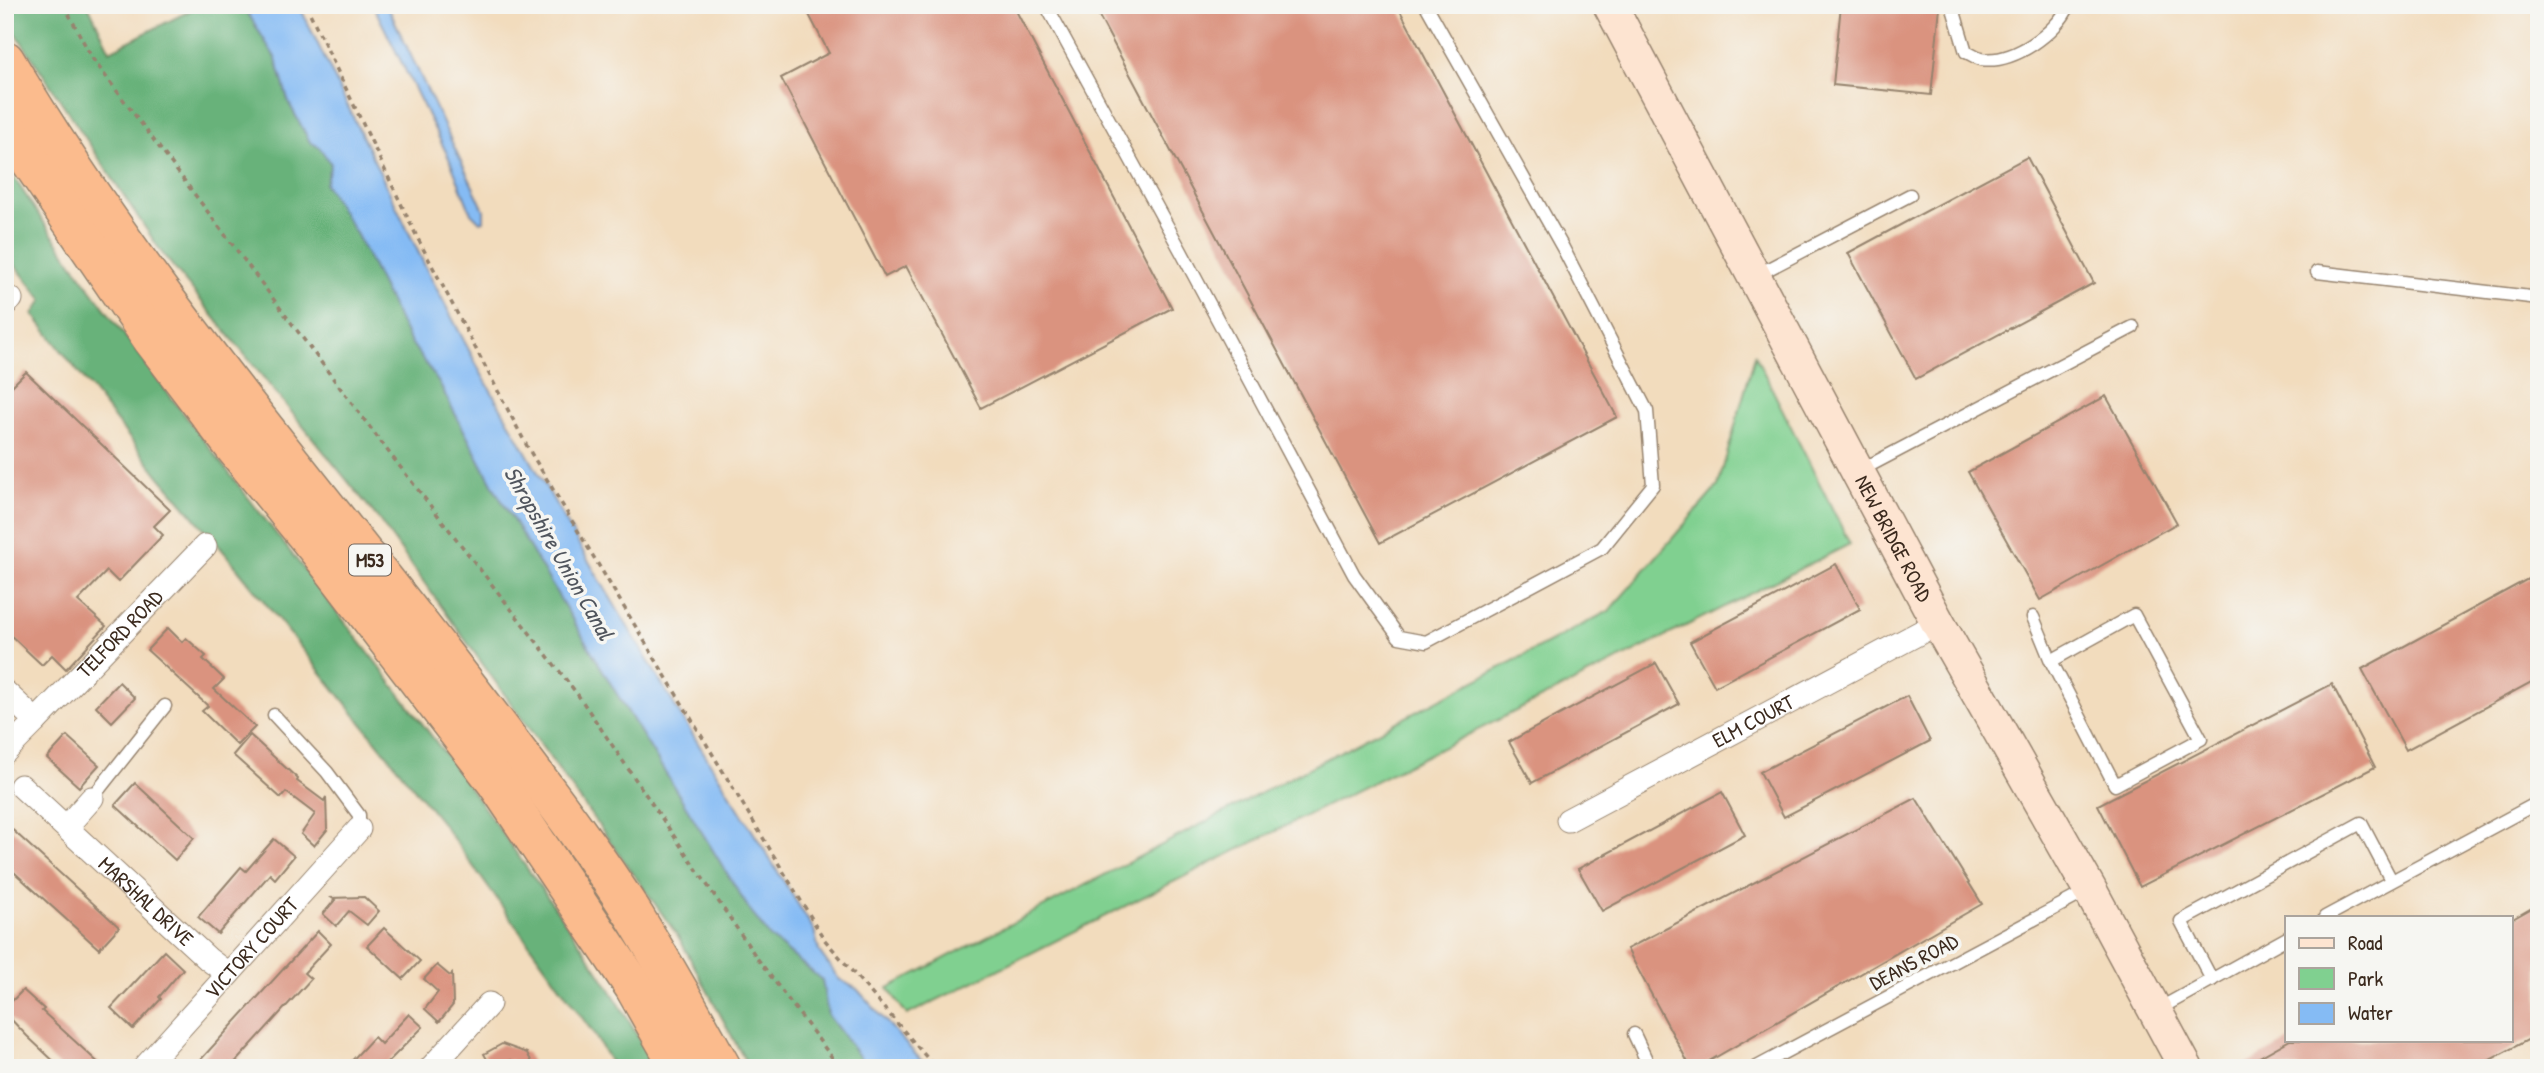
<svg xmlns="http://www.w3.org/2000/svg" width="2544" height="1073" font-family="'Patrick Hand',sans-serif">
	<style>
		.green { fill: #80d090; stroke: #5e7d57; stroke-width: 2 }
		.forest { fill: #68b27a; stroke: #526e4c; stroke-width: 2 }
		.water { fill: #85bbf4; stroke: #607289; stroke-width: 2 }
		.building { fill: #da937f }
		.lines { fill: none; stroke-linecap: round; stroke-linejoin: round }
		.lane-casing { stroke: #96836e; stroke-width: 15 }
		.street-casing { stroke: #96836e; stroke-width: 25 }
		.secondary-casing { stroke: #96836e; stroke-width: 36 }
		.highway-casing { stroke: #96836e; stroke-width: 41 }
		.path { stroke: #96836e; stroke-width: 3.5; stroke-dasharray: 5 5; stroke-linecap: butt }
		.lane { stroke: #fff; stroke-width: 12 }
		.street { stroke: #fff; stroke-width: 23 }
		.secondary { stroke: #fde4d1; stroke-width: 33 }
		.highway { stroke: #fbbb8d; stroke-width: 38 }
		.labels { text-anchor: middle; stroke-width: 7; stroke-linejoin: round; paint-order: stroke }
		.shield { fill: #f6f6f2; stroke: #73675e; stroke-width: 2 }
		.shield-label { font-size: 19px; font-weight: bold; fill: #3b2a1e }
		.street-label { font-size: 21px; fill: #3b2a1e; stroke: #f6f6f2 }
		.water-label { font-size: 23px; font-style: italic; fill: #51565e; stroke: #f6f6f2 }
	</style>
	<rect width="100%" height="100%" fill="#f6f6f2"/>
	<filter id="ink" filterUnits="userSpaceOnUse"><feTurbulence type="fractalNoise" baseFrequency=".0143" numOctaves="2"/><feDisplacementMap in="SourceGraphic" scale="14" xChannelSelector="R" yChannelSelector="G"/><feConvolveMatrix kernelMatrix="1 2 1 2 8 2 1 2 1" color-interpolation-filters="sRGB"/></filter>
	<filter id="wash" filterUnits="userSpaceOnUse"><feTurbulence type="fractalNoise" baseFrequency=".00686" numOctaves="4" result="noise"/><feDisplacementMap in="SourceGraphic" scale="28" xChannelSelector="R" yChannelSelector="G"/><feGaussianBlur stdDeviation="1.57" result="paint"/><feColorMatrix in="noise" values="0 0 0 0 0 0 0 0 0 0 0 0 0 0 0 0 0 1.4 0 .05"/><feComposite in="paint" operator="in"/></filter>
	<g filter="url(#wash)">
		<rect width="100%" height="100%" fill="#f2dcbd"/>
		<!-- green -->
		<path class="green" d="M1755,355L1850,544L907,1015L888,988L1609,611L1718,486Z"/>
		<!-- forest -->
		<g class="forest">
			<path d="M5,5H88L110,51L201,5H243L276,59L289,103L310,142L319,147L331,164L325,184L357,235L408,338L439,383L496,491L617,694L749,909L770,937L822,980L828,1015L868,1068H749L678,936L377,517L162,253L5,17Z"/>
			<path d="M5,163C58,248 120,329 180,409C291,555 407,697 512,847C562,918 616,989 654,1068H614L594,1034L442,823L225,553L160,477L33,314L43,300L5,253Z"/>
		</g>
		<!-- water -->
		<g class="water">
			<path d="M243,5H299L427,270L481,373L585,555L678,711L814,930L819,951L839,979L857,989L928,1068H868L828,1015L822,980L770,937L749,909L617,694L496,491L439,383L408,338L357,235L325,184L331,164L319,147L310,142L289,103L276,59Z"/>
			<path d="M373,5H387L484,210V221L480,222L471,213L448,156Z"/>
		</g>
		<g id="blocks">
			<!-- building -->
			<g class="building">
				<path d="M804,5H1013L1172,308L981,408L906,266L885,277L781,78L829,53Z"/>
				<path d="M1093,5H1397L1617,417L1380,543Z"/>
				<path d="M1841,5L1940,7L1931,95L1833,85Z"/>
				<path d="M2027,157L2094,283L1916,379L1848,253Z"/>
				<path d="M26,372L170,510L154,526L163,535L118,582L107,571L78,601L106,626L66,669L52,655L42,665L5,630V393Z"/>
				<path d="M2106,396L2177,523L2040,600L1968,472Z"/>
				<path d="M1836,564L1860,609L1715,687L1690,642Z"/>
				<path d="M2539,573V678L2406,750L2362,669Z"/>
				<path d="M168,628L182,642L186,638L206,656L203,659L224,679L214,689L255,727L237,745L202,711L208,706L147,650Z"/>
				<path d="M1656,663L1679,704L1532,783L1509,742Z"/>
				<path d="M119,682L135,698L112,722L96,706Z"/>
				<path d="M2332,684L2375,767L2140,887L2098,805Z"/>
				<path d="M1907,696L1930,741L1784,817L1760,772Z"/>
				<path d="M250,735L298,779L297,781L324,801L326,797L327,830L314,846L301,834L315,814L286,792L281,798L233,755Z"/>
				<path d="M67,736L99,765L79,787L47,758Z"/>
				<path d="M135,783L194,838L175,860L115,805Z"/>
				<path d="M1722,792L1745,835L1602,911L1578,869Z"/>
				<path d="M1916,798L1982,904L1697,1068H1691L1627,949Z"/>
				<path d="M5,823L119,927L99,949L5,864Z"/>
				<path d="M274,839L294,856L275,879L270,874L218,934L198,917L241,867L246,871Z"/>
				<path d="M364,897L379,911L367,925L349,911L336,926L323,914L335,900L332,898Z"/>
				<path d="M2539,904V1034L2475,1068H2240L2290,1040H2511V920Z"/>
				<path d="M384,928L420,961L403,979L367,946Z"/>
				<path d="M318,931L331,944L304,973L311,979L230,1068H193Z"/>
				<path d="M164,951L183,969L159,997L161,999L133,1029L111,1008Z"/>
				<path d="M437,965L450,976L452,974L453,1005L439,1022L425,1009L438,992L424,979Z"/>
				<path d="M23,990L44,1009L42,1011L104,1068H61L27,1036L5,1013V1008Z"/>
				<path d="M409,1014L423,1027L382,1068H345L374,1037L381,1044Z"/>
				<path d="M502,1044L527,1053L535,1068H515L511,1060L492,1068L484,1054Z"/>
			</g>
		</g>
	</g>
	<g filter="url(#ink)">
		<use href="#blocks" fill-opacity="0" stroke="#96836e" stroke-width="2"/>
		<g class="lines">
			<!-- lane casing -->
			<g class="lane-casing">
				<g id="lane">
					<path d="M1046,5L1181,251L1354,575L1399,637L1426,642L1602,548L1653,485L1647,411L1563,248L1426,5"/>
					<path d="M1952,5L1966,52C1971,54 1976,58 1981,59C2013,64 2057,33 2069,5"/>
					<path d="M2317,272L2539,298"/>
					<path d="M1755,276L1910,195"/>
					<path d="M1859,471L2133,327"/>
					<path d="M2033,617L2051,661L2134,615L2201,739L2115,785L2051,661"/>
					<path d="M274,715L327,772L359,815V829"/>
					<path d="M92,798L165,706"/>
					<path d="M2325,917L2539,802"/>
					<path d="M2212,980L2181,921L2361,823L2391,880"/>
					<path d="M2155,1011L2287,938"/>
					<path d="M1634,1034L1650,1068"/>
					<path d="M1755,1068L2089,890"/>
				</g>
			</g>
			<!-- street casing -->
			<g class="street-casing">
				<g id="street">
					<path d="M5,305L11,299"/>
					<path d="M5,692L36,721L5,752"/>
					<path id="s1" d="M36,721L205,546"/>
					<path id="s2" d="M21,786L208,959L228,974"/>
					<path id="s3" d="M1568,820L1938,623"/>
					<path d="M66,827L92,798"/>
					<path id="s4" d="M144,1068L359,829"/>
					<path d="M431,1068L489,1004"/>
				</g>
			</g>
			<!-- secondary casing -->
			<g class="secondary-casing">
				<g id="secondary">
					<path id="s5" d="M1610,5L1938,623L2090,890L2186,1068"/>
				</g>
			</g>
			<!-- highway casing -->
			<g class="highway-casing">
				<g id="highway">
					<path d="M5,60C142,292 320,492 482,705C534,774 589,844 635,917C665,966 694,1017 722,1068"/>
					<path d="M5,124L152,339L235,448L319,551L496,782L634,987L680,1068"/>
				</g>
			</g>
			<!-- path -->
			<g class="path">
				<path d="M64,5L92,58L387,450L578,695L757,958L840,1068"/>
				<path d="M306,5L417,237L528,448L824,939L936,1068"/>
			</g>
			<!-- lane -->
			<use href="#lane" class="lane"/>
			<!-- street -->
			<use href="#street" class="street"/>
			<!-- secondary -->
			<use href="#secondary" class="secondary"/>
			<!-- highway -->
			<use href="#highway" class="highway"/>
		</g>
	</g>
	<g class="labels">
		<!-- shield labels -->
		<rect class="shield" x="349" y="544.5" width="42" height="31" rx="5"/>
		<g class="shield-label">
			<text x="370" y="567">M53</text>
		</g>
		<!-- street labels -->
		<g class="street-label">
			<text dy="7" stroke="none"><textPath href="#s5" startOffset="604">NEW BRIDGE ROAD</textPath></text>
			<text dy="7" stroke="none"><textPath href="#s1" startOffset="121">TELFORD ROAD</textPath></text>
			<text dy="7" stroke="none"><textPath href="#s3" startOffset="210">ELM COURT</textPath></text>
			<text dy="7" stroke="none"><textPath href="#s2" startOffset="170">MARSHAL DRIVE</textPath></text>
			<text dy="7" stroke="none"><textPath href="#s4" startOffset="161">VICTORY COURT</textPath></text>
			<text transform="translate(1914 962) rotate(-28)" y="7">DEANS ROAD</text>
		</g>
		<!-- water labels -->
		<g class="water-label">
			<text transform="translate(559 553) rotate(60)" y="8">Shropshire Union Canal</text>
		</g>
	</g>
	<!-- margin -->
	<rect width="2544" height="1073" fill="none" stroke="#f6f6f2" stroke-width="28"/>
	<!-- legend -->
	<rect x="2285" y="916" width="228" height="126" fill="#f6f6f2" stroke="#aba49d" stroke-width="2"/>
	<rect x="2299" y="938" width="35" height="10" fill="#fde4d1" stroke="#aba49d" stroke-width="2"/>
	<text x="2348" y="950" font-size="21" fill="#3b2a1e">Road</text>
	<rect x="2299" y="968" width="35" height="21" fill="#80d090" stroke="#aba49d" stroke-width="2"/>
	<text x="2348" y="986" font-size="21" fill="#3b2a1e">Park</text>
	<rect x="2299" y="1003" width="35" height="21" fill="#85bbf4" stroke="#aba49d" stroke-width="2"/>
	<text x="2348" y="1020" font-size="21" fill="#3b2a1e">Water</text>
</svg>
